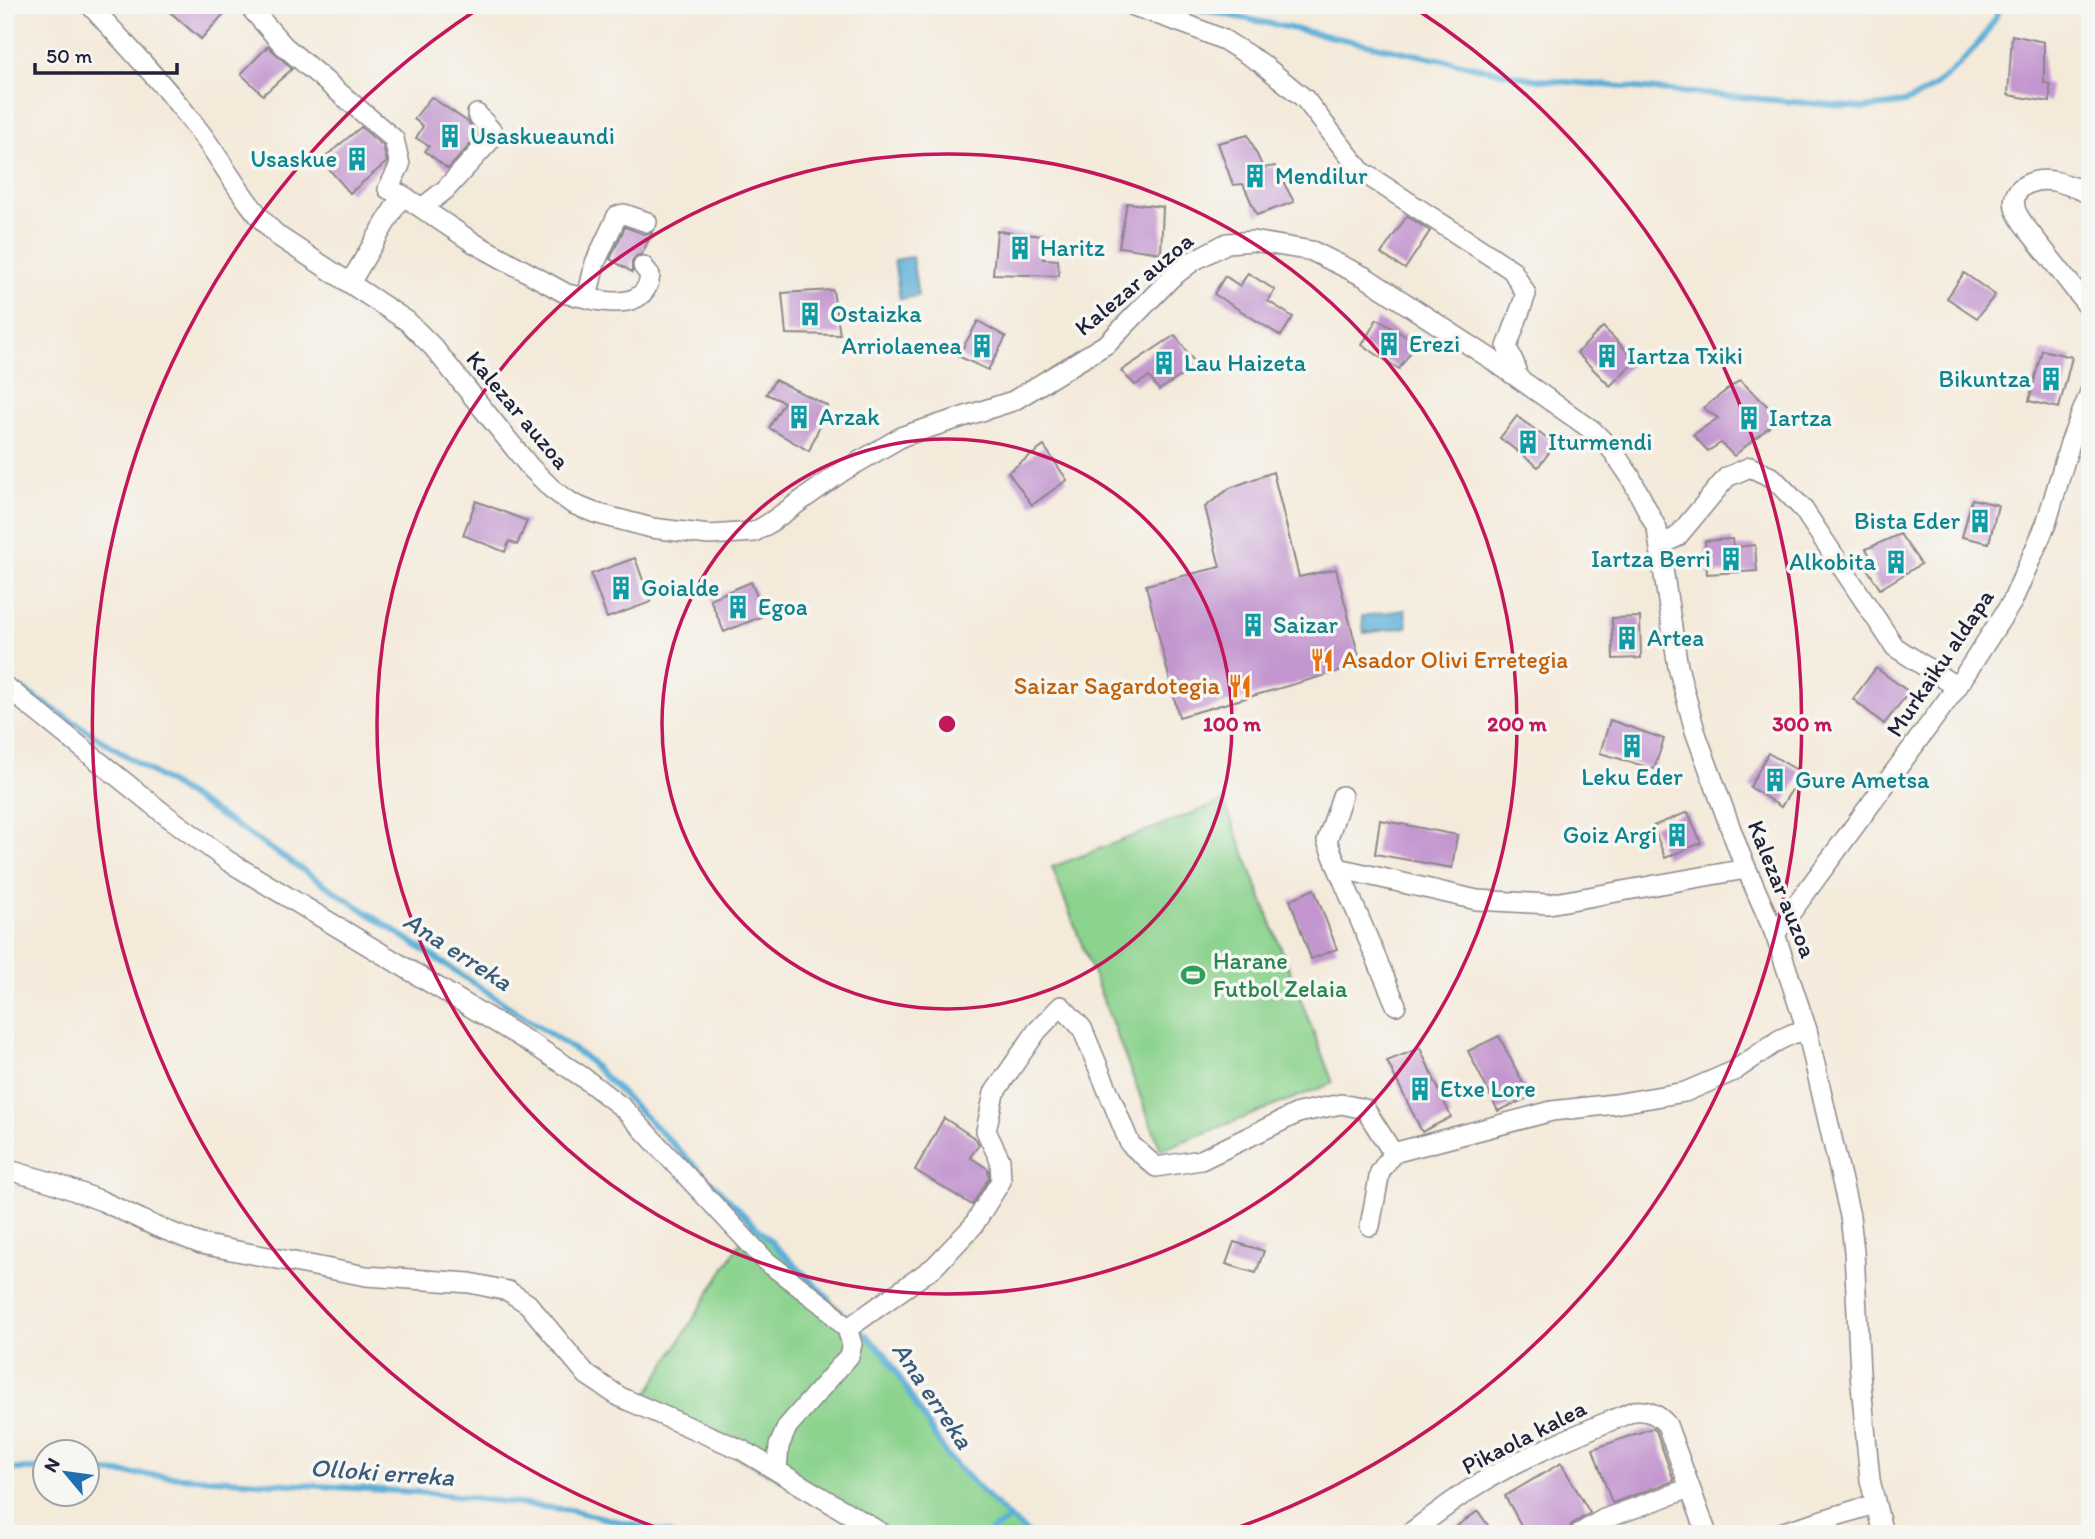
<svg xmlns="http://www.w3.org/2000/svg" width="2095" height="1539" font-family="Itim,sans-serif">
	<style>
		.green { fill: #8cd38e; stroke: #577a64; stroke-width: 2 }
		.water { fill: #5cafd7; stroke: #3f6889; stroke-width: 2 }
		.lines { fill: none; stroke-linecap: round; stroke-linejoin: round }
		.stream { stroke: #5cafd7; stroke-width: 6 }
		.building { fill: #c396cf }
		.street-casing { stroke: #8b868a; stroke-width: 22 }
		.street { stroke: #fff; stroke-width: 19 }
		.ring { fill: none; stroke: #c2185b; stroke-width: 3.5 }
		.labels { text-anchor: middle; stroke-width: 7; stroke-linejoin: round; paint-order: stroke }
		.culture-label { font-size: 24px; fill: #0d838f; stroke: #f6f6f2; text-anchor: start }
		.street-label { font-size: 24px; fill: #22223b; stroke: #f6f6f2 }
		.food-label { font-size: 24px; fill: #c56008; stroke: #f6f6f2; text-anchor: start }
		.leisure-label { font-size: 24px; fill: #27864d; stroke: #f6f6f2; text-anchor: start }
		.water-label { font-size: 26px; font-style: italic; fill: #395a79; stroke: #f6f6f2 }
		.centre { fill: #c2185b; stroke: #f6f6f2; stroke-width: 3.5 }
		.ring-label { font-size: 21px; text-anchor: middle; font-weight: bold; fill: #c2185b; stroke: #f6f6f2; stroke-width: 7; stroke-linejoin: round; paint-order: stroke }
	</style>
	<rect width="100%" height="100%" fill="#f6f6f2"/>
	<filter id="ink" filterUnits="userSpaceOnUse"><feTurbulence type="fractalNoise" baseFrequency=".0143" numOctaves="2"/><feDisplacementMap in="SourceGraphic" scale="14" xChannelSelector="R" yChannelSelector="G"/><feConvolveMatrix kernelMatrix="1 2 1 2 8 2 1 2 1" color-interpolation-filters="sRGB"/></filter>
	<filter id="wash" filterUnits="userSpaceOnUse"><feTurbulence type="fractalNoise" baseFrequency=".00686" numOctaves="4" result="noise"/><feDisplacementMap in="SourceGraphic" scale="28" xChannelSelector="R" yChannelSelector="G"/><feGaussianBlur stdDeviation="1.57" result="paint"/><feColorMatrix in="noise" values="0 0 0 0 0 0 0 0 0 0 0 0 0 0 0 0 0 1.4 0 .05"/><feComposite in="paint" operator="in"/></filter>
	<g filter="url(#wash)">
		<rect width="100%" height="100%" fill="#f4eada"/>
		<!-- green -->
		<g class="green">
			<path d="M1224,801L1333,1083L1161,1150L1052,867Z"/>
			<path d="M752,1223L885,1354L947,1456L1010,1519L1029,1534H883L640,1406Z"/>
		</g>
		<!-- water -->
		<g class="water">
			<path d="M912,257L918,296L900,299L894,260Z"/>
			<path d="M1405,610L1407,627L1364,633L1362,616Z"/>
		</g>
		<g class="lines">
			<!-- stream -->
			<g class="stream">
				<path d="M1181,5L1533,79L1864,108C1878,106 1894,106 1907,101C1939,91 1992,37 2000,5"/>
				<path d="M22,689L241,829L585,1057L828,1298"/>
				<path d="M866,1335L885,1354L947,1456L1010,1519L1029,1534"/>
				<path d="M5,1469H46"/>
				<path d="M88,1471L430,1493L570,1510L671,1534"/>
				<path d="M989,1532L1010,1519"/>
			</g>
		</g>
		<g id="blocks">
			<!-- building -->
			<g class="building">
				<path d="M162,5H232L201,39Z"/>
				<path d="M2012,35L2044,42V83L2050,84V102L2008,95Z"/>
				<path d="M268,46L292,69L263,95L241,74Z"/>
				<path d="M431,97L468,122L479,135L448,169L425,151L429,146L416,138L423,126L414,119Z"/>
				<path d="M361,127L383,146L387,162L350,193L321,160Z"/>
				<path d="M1248,135L1263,168L1275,166L1294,202L1257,215L1243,184L1233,185L1218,143Z"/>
				<path d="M1127,203L1163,207L1161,253L1119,247Z"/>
				<path d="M1407,216L1430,231L1405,269L1381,254Z"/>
				<path d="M625,227L643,234L652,233L642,254L636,256L632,261V272L610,259Z"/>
				<path d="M997,231L1043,236V259L1058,260L1059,276L993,274Z"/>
				<path d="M1248,273L1275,290L1268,301L1293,317L1281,336L1214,294L1225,276L1240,286Z"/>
				<path d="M1964,273L1995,295L1977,318L1947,298Z"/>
				<path d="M833,290L840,335L786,334L782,293Z"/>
				<path d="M1377,319L1417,343L1399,369L1362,345Z"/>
				<path d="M978,321L1006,337L988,370L958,356Z"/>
				<path d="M1603,327L1636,360L1610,386L1577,353Z"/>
				<path d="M1175,335L1197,366L1159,390L1149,377L1135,385L1121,371Z"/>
				<path d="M2042,350L2072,357L2059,408L2029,401Z"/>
				<path d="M775,380L828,406L809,451L769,428L784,402L766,394Z"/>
				<path d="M1740,380L1780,418L1734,456L1721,443L1708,451L1693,435L1718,418L1703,408Z"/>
				<path d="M1517,416L1555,445L1538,467L1500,438Z"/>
				<path d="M1044,446L1067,480L1032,505L1008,472Z"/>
				<path d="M1273,472L1299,577L1336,569L1361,665L1179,717L1146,585L1220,567L1205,507L1230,488Z"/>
				<path d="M1972,499L1998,505L1989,543L1962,537Z"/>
				<path d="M476,501L527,521L517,545L509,541L505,552L463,535Z"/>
				<path d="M1900,534L1921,564L1880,589L1866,567L1873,561L1866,549Z"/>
				<path d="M1732,539L1733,547L1755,545L1757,571L1707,574L1705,541Z"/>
				<path d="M635,558L651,602L607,618L591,574Z"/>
				<path d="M751,582L765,615L724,632L710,599Z"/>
				<path d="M1640,617L1641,658L1613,659L1612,618Z"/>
				<path d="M1876,668L1909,692L1884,724L1853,699Z"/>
				<path d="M1610,720L1664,739L1654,769L1600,753Z"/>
				<path d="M1768,753L1802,773L1781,807L1750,787Z"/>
				<path d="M1688,812L1701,843L1665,858L1653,826Z"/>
				<path d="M1380,820L1457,835L1452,868L1375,854Z"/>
				<path d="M1314,889L1337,949L1311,959L1290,900Z"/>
				<path d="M1499,1036L1530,1097L1498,1111L1468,1051Z"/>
				<path d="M1420,1048L1451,1117L1422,1132L1387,1061Z"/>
				<path d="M944,1118L976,1139L979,1145L970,1157L988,1169L989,1178L972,1205L915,1170Z"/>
				<path d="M1234,1242L1264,1251L1256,1273L1226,1264Z"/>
				<path d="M1652,1428L1656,1431L1674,1481L1612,1503L1593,1449Z"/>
				<path d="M1561,1463L1590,1513L1572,1524L1567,1534H1526L1505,1496Z"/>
				<path d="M1478,1511L1494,1534H1446Z"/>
			</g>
		</g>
	</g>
	<g filter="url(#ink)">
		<use href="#blocks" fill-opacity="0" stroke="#8b868a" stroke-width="2"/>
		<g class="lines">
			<!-- street casing -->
			<g class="street-casing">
				<g id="street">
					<path d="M90,5C126,45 164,84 197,128C225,164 244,205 278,236L407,321L433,347L529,466L552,489L573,504L595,513L652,528L709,535L754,532L768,524L843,471L903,436L1013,401L1108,343L1171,278L1193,261L1227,243L1253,241L1312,251L1365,277L1491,359L1592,430L1612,450L1630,476L1657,529L1678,667L1695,731L1740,854L1775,934L1807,1030L1850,1216L1854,1251L1860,1374L1870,1480L1883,1534"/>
					<path d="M248,5L284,46L394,139L400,165L388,189L402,195"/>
					<path d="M1131,5L1188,25L1224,40L1261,63L1305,99L1361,171L1512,270L1526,294L1507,347L1515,365L1517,377"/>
					<path d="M2090,194C2078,189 2066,183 2053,181C2037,178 2010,185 2015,207C2016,214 2021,220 2025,226L2090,309"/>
					<path d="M422,208L445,190L495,135L477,114"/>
					<path d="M350,283L402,195L474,243L567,294L587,298L595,263L617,216L624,214L647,222"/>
					<path d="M587,298C611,304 647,308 650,275L643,266"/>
					<path d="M1660,545L1677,537L1727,477L1750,467L1773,478L1803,509L1895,647L1957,687"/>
					<path d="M5,686L163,813L228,861L537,1047L584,1078L623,1108L766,1261L827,1308L847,1329L852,1344L849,1356L787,1427L779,1446L777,1470"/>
					<path d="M1342,796L1327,841L1338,868L1477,900L1549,904L1746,869"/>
					<path d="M1338,868L1396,1005"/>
					<path d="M1775,934L1957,687L2012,602L2046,524L2070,443L2090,392"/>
					<path d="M5,1169L51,1182L102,1201L155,1226L201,1244L366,1276L470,1283L508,1291L528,1304L587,1375L620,1397L742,1450L883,1534"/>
					<path d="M1370,1226L1380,1172L1393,1153L1552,1111L1615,1104L1685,1092L1734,1071L1779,1040L1792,1034L1807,1030"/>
					<path d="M847,1329L934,1267L973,1226L1001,1181L1000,1160L986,1131L994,1093L1037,1031L1061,1006L1082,1028L1130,1144L1156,1167L1201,1160L1298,1113L1341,1104L1365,1109L1393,1153"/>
					<path d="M1409,1534C1432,1517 1454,1499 1479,1484C1528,1454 1581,1433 1634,1411C1648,1410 1658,1414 1667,1425L1707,1534"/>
					<path d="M1579,1534L1604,1519L1690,1488"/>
					<path d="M1777,1534L1875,1504"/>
				</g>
			</g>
			<!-- street -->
			<use href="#street" class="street"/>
		</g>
	</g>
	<!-- distance rings -->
	<g class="ring">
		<circle cx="947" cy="724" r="285"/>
		<circle cx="947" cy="724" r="570"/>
		<path d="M669 1532A855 855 0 0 1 481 7M1413 7A855 855 0 0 1 1225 1532"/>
	</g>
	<!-- icons -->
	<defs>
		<g id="building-bare" transform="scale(1.89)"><path d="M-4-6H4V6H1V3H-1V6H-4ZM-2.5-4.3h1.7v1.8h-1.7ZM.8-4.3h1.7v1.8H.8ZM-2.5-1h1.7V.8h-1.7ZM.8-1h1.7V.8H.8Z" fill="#0f9aa8" stroke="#f6f6f2" stroke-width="2.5" paint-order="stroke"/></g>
		<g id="restaurant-bare" transform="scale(1.89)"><path d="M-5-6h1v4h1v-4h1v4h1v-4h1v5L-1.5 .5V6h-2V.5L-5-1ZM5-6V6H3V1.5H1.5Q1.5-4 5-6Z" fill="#e8710a" stroke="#f6f6f2" stroke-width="2.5" paint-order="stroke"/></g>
		<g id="stadium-bare" transform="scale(1.89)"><path d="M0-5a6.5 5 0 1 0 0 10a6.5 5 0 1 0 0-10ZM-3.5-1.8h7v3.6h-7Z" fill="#2e9e5b" stroke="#f6f6f2" stroke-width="2.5" paint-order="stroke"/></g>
	</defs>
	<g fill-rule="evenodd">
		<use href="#building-bare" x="450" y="136"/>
		<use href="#building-bare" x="357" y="159"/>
		<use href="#building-bare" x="1255" y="176"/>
		<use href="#building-bare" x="1020" y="248"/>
		<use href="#building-bare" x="810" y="314"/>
		<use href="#building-bare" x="1389" y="344"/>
		<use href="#building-bare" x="982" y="346"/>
		<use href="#building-bare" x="1607" y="356"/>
		<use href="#building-bare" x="1164" y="363"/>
		<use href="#building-bare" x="2051" y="379"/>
		<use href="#building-bare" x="799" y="417"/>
		<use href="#building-bare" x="1749" y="418"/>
		<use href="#building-bare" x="1528" y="442"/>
		<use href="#building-bare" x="1980" y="521"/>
		<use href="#building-bare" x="1731" y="559"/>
		<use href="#building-bare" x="1896" y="562"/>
		<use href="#building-bare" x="621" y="588"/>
		<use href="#building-bare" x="738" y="607"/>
		<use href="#building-bare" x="1253" y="625"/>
		<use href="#building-bare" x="1627" y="638"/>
		<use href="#restaurant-bare" x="1322" y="660"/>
		<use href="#restaurant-bare" x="1240" y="686"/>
		<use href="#building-bare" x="1632" y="746"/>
		<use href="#building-bare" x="1775" y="780"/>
		<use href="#building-bare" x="1677" y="835"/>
		<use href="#stadium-bare" x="1193" y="975"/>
		<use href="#building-bare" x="1420" y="1089"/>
	</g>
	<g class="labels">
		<!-- culture labels -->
		<g class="culture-label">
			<text x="470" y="144">Usaskueaundi</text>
			<text x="337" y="167" text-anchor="end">Usaskue</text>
			<text x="1275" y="184">Mendilur</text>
			<text x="1040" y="256">Haritz</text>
			<text x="830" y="322">Ostaizka</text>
			<text x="1409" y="352">Erezi</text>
			<text x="962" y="354" text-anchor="end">Arriolaenea</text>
			<text x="1627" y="364">Iartza Txiki</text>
			<text x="1184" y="371">Lau Haizeta</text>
			<text x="2031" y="387" text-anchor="end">Bikuntza</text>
			<text x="819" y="425">Arzak</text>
			<text x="1769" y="426">Iartza</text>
			<text x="1548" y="450">Iturmendi</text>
			<text x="1960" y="529" text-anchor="end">Bista Eder</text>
			<text x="1711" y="567" text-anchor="end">Iartza Berri</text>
			<text x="1876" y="570" text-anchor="end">Alkobita</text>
			<text x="641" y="596">Goialde</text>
			<text x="758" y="615">Egoa</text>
			<text x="1273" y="633">Saizar</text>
			<text x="1647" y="646">Artea</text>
			<text x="1632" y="785" text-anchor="middle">Leku Eder</text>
			<text x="1795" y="788">Gure Ametsa</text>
			<text x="1657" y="843" text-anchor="end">Goiz Argi</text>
			<text x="1440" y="1097">Etxe Lore</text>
		</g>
		<!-- street labels -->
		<g class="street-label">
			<text transform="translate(1134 284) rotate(-40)" y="8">Kalezar auzoa</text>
			<text transform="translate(518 410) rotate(50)" y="8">Kalezar auzoa</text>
			<text transform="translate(1940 663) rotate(-56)" y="8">Murkaiku aldapa</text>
			<text transform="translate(1782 889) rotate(68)" y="8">Kalezar auzoa</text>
			<text transform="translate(1524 1437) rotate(-27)" y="8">Pikaola kalea</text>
		</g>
		<!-- food labels -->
		<g class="food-label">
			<text x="1342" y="668">Asador Olivi Erretegia</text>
			<text x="1220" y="694" text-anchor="end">Saizar Sagardotegia</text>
		</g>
		<!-- leisure labels -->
		<g class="leisure-label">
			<text x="1213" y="969">Harane<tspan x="1213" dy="28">Futbol Zelaia</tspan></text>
		</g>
		<!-- water labels -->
		<g class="water-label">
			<text transform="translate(458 951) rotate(33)" y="9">Ana erreka</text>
			<text transform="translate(933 1395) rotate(56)" y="9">Ana erreka</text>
			<text transform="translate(382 1472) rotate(4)" y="9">Olloki erreka</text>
		</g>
	</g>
	<circle cx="947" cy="724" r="10" class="centre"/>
	<g class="ring-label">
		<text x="1232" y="731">100 m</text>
		<text x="1517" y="731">200 m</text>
		<text x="1802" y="731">300 m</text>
	</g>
	<!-- margin -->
	<rect width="2095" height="1539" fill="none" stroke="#f6f6f2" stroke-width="28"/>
	<!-- north arrow -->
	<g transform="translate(66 1473) rotate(299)"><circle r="33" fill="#f6f6f2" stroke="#a1a1a9" stroke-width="2"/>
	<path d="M0-5L12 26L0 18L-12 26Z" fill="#1f6fb2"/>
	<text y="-10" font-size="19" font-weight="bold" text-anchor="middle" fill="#22223b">N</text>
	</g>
	<!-- scale -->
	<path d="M35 63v10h142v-10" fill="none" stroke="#22223b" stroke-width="3.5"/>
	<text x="46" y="63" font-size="21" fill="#22223b" stroke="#f6f6f2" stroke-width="5" paint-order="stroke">50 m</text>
</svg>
